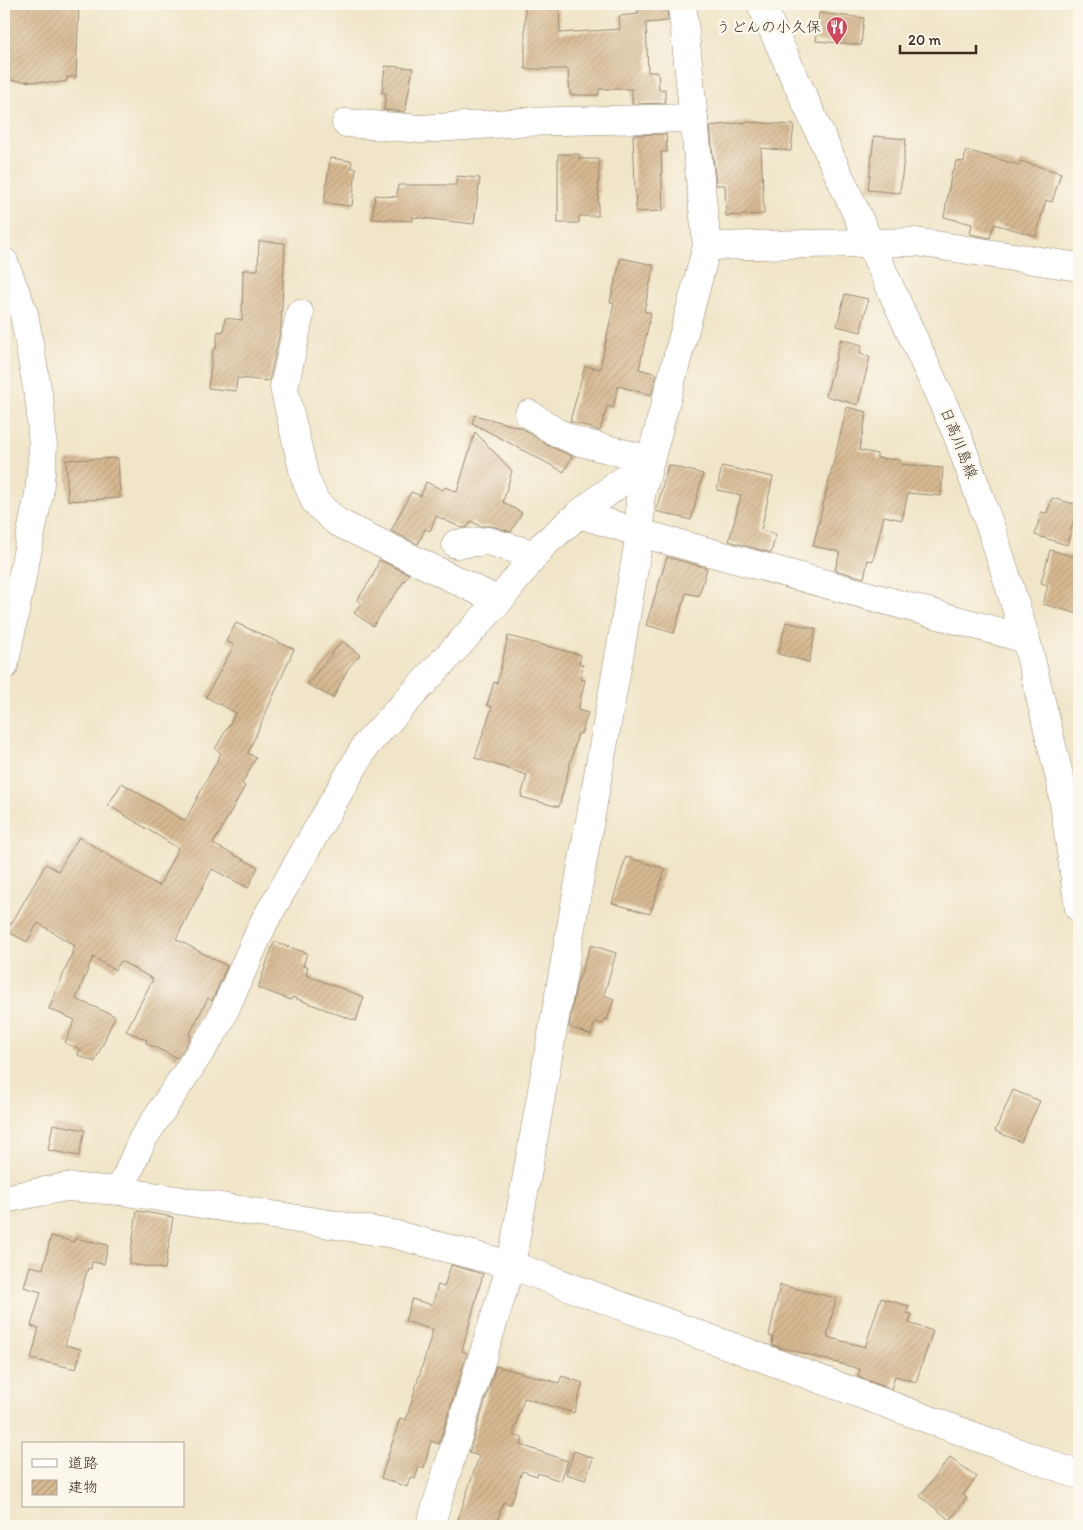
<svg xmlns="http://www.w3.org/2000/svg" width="1083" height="1530" font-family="Itim,'Klee One',sans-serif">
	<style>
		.building { fill: url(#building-hatch) }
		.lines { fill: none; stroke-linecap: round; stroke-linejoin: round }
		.minor-casing { stroke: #968873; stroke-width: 29 }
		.major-casing { stroke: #968873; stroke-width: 29 }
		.minor { stroke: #fff; stroke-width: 28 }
		.major { stroke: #fff; stroke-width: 28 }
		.labels { text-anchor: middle; stroke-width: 5; stroke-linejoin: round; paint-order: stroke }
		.poi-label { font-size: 15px; fill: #3b2a1e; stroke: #fbf7ec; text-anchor: end }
		.street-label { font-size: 15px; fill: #3b2a1e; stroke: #fbf7ec }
	</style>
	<defs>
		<pattern id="building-hatch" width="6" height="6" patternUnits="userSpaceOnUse" patternTransform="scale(1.25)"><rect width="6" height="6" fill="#d7b992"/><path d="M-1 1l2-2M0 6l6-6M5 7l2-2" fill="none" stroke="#b99f7d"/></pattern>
	</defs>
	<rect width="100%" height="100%" fill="#fbf7ec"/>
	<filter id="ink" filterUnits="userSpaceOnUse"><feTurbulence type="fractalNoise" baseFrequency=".02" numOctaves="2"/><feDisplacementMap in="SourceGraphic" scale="10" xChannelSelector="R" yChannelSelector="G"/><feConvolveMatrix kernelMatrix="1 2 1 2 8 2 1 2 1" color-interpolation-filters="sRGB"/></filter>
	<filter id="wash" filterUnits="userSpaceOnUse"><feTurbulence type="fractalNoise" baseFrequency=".0096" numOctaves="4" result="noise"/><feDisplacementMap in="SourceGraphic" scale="20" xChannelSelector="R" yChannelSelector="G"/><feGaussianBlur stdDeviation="1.12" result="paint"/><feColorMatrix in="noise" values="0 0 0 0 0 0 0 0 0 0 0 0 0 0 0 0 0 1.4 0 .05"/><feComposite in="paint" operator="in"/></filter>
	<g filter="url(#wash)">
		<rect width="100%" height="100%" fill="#f0e5c8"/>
		<g id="blocks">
			<!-- building -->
			<g class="building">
				<path d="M4,4H79L76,77H67V81L56,83L4,80Z"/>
				<path d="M525,4H559L560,33L620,29L619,16L638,14L637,4H667L668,21L646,23L648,72H658L659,90L665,89V103L632,104V89H599V95H570L568,69H525Z"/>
				<path d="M819,13L864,18L861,45L816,41Z"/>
				<path d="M385,66L413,68L405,112L384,110L386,93H382Z"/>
				<path d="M748,122L794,125L791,151L761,148L764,214L726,216L725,185H716L710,126Z"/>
				<path d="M666,134L667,152H661L663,211L636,212L633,135Z"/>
				<path d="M874,136L906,139L900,193L868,190Z"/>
				<path d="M966,150L1019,165L1020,161L1061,173L1052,202L1046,200L1036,236L994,224L990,238L970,234L972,224L944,217L952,170L954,171L956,161L964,162Z"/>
				<path d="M558,154H579V159H599L598,216H579V223H558Z"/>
				<path d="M330,158L352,161L351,168H356L352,206L324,203Z"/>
				<path d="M457,176L480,178L474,224L413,217V221L372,219L375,195L397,197L398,185H456Z"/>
				<path d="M259,241L285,243L281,327L269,381L237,378L236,391L208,388L213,349H216L218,331L223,332L225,318L242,320L243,270H258Z"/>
				<path d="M621,258L654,265L644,311L651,313L639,369L657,374L651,395L618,386L613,408L607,406L600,431L570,421L585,366L600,369L614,303L610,302Z"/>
				<path d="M845,294L868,299L861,332L837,326Z"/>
				<path d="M841,339L862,345L860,354L870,357L858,405L826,396Z"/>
				<path d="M847,407L867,412L859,450L877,454V458L901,460L900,464L943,468L941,496L908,493L902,520L884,516L873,561L868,560L864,578L835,570L840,552L813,546Z"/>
				<path d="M475,415L522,428L547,445L572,456L564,472L472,423Z"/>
				<path d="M475,432L512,471L503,502L522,513L511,532L492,526H480L471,521L468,527L462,528L436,516L430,531L425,529L418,544L391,531L411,492L421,496L426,482L443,490L445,487L457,492Z"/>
				<path d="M118,458L120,498L68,501L66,460Z"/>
				<path d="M668,465L703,474L691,520L656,511Z"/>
				<path d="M722,466L773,477L761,530L776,534L771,553L729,541L741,495L717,490Z"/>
				<path d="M1052,498L1078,505L1067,545L1035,535L1041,512L1047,513Z"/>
				<path d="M1050,550L1079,558V614L1043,604L1048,585L1041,583Z"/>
				<path d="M667,557L707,568L699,596L686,593L674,633L646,625Z"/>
				<path d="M379,560L409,574L373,626L354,613L361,603L357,600L373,576Z"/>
				<path d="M786,622L816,629L809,662L778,654Z"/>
				<path d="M236,623L294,649L248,753L256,758L242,784L245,786L213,844L258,867L248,888L212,869L176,939L227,966L212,1001L208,998L189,1035L191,1036L189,1040L177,1058L146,1043L147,1040L126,1031L153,979L121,961L115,970L93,957L76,999L115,1016L95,1062L78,1055L80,1049L65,1043L75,1020L49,1009L75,946L38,923L27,942L7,931L46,864L58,871L79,837L159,886L178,848L108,805L122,783L185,821L221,753L215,749L236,713L206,697L234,645L226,641Z"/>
				<path d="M508,636L581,655L579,663L583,665L580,679L585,680L578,710L588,713L581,734L578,733L559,807L521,797L527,775L475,758L492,707L487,705L494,682L497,683Z"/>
				<path d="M342,641L360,655L349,667L333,698L307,684Z"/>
				<path d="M626,857L665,869L650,914L612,903Z"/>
				<path d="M274,942L307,953L303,966L308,967L306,975L364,997L356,1021L292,997L291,1000L258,988Z"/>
				<path d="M591,945L616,953L604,995L614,999L607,1020L604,1019L602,1024L595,1022L591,1035L569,1027L576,986Z"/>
				<path d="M1013,1090L1040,1101L1021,1142L995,1131Z"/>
				<path d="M53,1124L85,1130L79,1156L48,1150Z"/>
				<path d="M137,1211L173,1217L165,1269L129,1264Z"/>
				<path d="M51,1236L74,1242L75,1238L108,1245L104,1264L92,1262L91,1269L88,1268L65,1345L81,1349L76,1369L31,1359L39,1328L31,1326L41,1292L24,1287L30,1266L43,1269Z"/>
				<path d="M451,1265L483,1274L462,1351L467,1353L439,1444L431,1441L424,1468L419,1466L415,1479L410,1477L407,1487L381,1478L400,1418L406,1420L433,1330L405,1321L412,1299L432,1305L438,1285L444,1287Z"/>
				<path d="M780,1285L836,1298L827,1337L865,1347L881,1298L909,1306L907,1313L912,1314L909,1323L933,1331L916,1382L895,1376L891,1389L858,1377L860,1369L772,1345L773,1337L769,1336Z"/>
				<path d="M496,1366L559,1383L562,1376L583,1383L574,1413L524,1398L513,1435L523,1438L521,1445L568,1461L561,1481L538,1473L537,1476L522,1471L511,1504L503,1502L496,1526H456L479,1456L469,1453Z"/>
				<path d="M574,1451L593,1458L585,1480L566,1474Z"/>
				<path d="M950,1457L977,1477L963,1495L967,1498L950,1520L920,1496Z"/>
			</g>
		</g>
	</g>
	<g filter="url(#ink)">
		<use href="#blocks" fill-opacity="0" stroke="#968873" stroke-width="1"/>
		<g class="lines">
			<!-- minor casing -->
			<g class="minor-casing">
				<g id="minor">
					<path d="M346,123L422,129L522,122L694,118"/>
					<path d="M707,246L916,242L1079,267"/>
					<path d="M4,262L24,314L40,405L43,448L39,494L4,666"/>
					<path d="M300,314L284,388L305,478L316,503L337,522L499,601"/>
					<path d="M529,414L556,432L576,441L650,460"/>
					<path d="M579,514L640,533L1026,639"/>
					<path d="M456,544L488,541L535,555"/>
					<path d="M120,1191L142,1140L218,1025L264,922L366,745L499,601L543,545L579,514L650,460"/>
					<path d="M4,1199L66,1187L120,1191L393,1234L511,1265L1079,1475"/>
					<path d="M430,1526L511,1265L622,640L640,533V499L707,246L682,4"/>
				</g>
			</g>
			<!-- major casing -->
			<g class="major-casing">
				<path id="major" d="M761,4L957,434L993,534L1026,639L1061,783L1079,908"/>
			</g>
			<!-- minor -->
			<use href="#minor" class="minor"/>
			<!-- major -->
			<use href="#major" class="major"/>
		</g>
	</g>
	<!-- icons -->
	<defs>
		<g id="restaurant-pin" transform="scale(1.125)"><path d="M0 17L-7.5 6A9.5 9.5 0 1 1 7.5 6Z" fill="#d1495b" stroke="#fbf7ec"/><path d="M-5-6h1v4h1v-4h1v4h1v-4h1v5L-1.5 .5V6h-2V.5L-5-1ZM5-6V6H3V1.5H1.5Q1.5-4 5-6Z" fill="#fff"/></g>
	</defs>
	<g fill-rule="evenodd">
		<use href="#restaurant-pin" x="837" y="27"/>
	</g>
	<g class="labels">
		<!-- poi labels -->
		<g class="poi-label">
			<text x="821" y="32">うどんの小久保</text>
		</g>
		<!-- street labels -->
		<g class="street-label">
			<text transform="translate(959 443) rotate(68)" y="5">日高川島線</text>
		</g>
	</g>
	<!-- margin -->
	<rect width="1083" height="1530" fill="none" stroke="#fbf7ec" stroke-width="20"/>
	<!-- legend -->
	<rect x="22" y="1442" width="162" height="65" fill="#fbf7ec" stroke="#aea59a"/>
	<rect x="32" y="1459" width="25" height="8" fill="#ffffff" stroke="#aea59a"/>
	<text x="68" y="1468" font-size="15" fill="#3b2a1e">道路</text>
	<rect x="32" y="1480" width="25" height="15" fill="url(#building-hatch)" stroke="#aea59a"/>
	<text x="68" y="1492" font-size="15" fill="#3b2a1e">建物</text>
	<!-- scale -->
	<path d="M900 45v8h76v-8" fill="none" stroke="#3b2a1e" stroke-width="2.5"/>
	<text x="908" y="45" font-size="15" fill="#3b2a1e" stroke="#fbf7ec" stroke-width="4" paint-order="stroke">20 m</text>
</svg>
